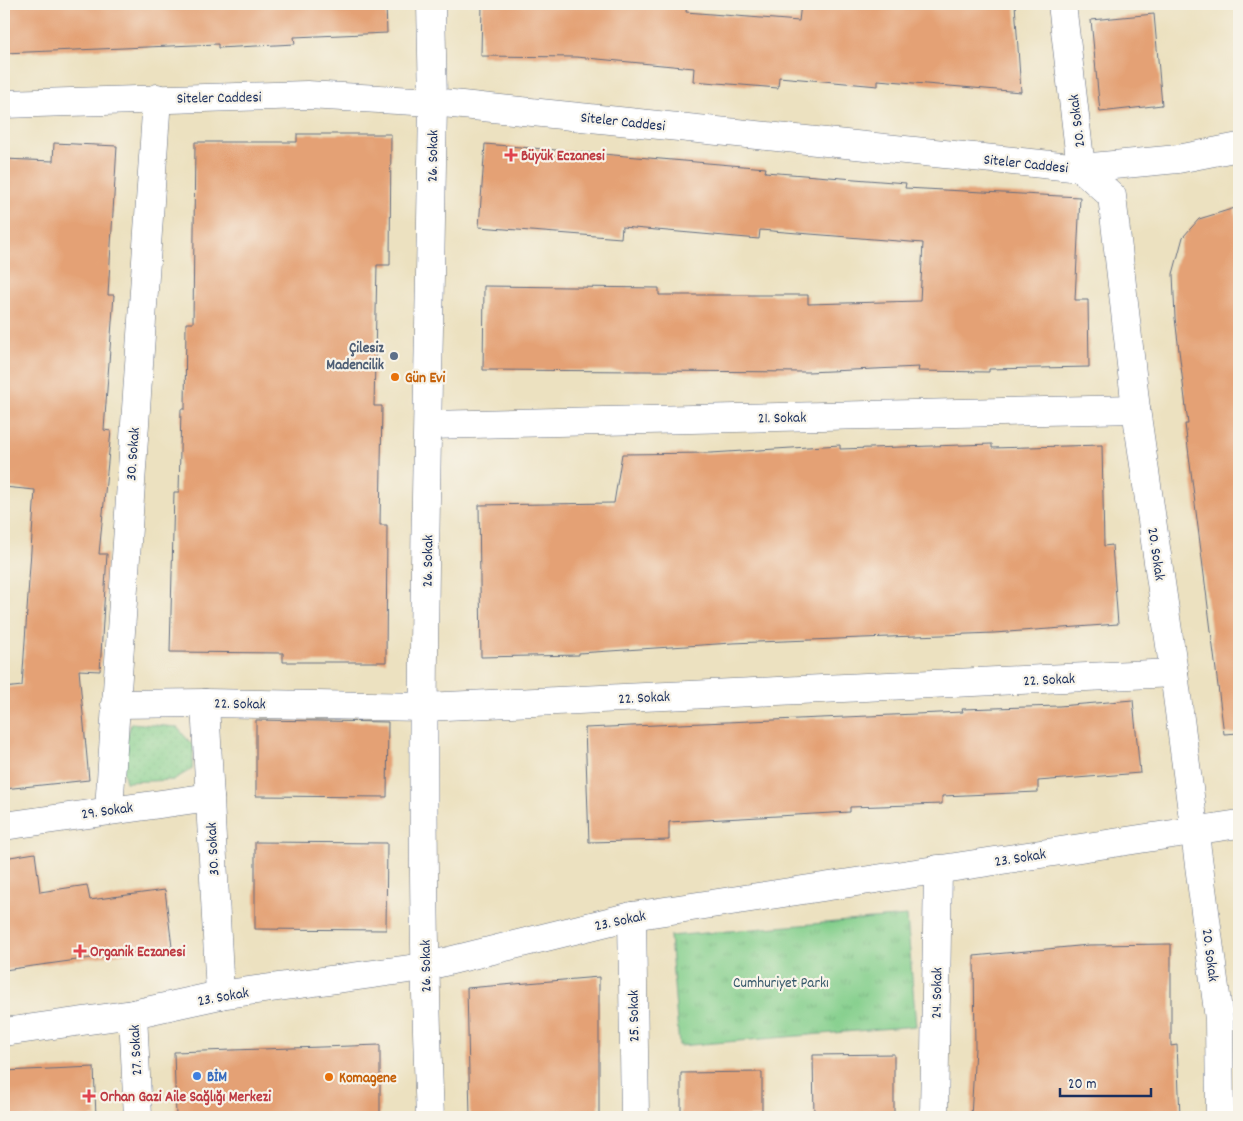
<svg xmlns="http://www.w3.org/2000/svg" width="1243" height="1121" font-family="Dekko,sans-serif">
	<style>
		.grass { fill: url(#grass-dots); stroke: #507f75 }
		.park { fill: url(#park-tufts); stroke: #507f75 }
		.building { fill: #e4a174 }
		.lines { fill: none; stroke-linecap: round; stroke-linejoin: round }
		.street-casing { stroke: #646d80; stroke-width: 29 }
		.secondary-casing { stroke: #646d80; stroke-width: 29 }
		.street { stroke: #fff; stroke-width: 28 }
		.secondary { stroke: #fff; stroke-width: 28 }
		.health-dot { fill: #e0444e; stroke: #f7f3e8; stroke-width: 2 }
		.service-dot { fill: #5c6f8a; stroke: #f7f3e8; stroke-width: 2 }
		.food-dot { fill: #e8710a; stroke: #f7f3e8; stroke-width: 2 }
		.shop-dot { fill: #3f7fe0; stroke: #f7f3e8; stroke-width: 2 }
		.labels { text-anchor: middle; stroke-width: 4.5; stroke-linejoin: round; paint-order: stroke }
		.street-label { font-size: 15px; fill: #1b2f5e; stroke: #f7f3e8 }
		.health-label { font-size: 15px; font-weight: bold; fill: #be3a42; stroke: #f7f3e8; text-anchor: start }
		.service-label { font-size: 15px; font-weight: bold; fill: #4e5e75; stroke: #f7f3e8; text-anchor: end }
		.food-label { font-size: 15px; font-weight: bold; fill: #c56008; stroke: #f7f3e8; text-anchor: start }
		.park-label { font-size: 15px; fill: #35576a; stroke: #f7f3e8 }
		.shop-label { font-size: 15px; font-weight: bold; fill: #366cbe; stroke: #f7f3e8; text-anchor: start }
	</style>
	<defs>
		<pattern id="grass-dots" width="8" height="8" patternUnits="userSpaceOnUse" patternTransform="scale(1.25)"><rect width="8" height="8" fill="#84cf8c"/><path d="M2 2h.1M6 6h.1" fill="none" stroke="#71b27b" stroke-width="1.8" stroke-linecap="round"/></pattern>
		<pattern id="park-tufts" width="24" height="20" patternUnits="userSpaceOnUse" patternTransform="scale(1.25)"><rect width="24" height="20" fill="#84cf8c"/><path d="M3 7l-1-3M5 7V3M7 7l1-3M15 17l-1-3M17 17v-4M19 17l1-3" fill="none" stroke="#71b27b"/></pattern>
	</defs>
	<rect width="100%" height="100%" fill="#f7f3e8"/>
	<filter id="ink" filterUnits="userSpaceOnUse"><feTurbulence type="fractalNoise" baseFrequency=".02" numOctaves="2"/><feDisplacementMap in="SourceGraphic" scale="10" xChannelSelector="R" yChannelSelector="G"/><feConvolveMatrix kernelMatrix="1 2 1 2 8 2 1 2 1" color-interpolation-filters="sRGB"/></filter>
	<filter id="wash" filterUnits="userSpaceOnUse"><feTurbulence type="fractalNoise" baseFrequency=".0096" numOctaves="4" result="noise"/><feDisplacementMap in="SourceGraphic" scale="20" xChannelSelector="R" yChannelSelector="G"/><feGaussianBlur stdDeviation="1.12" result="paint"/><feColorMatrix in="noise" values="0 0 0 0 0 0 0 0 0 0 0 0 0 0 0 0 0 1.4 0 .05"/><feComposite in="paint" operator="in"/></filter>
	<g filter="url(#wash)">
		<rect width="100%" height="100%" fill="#ece1c0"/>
		<!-- grass -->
		<path class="grass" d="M131,723L177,727L194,747L192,769L173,780L126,782L120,761Z"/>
		<!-- park -->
		<path class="park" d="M907,916L916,1026L679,1046L670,936Z"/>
		<g id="blocks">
			<!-- building -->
			<g class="building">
				<path d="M4,4H386L387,33L294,37L295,44L218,48V44L4,53Z"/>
				<path d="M482,4H687L686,12L799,21L801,4H1015L1021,92L878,80V86L779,77L778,88L693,81L694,68L576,57L481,56Z"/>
				<path d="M1154,14L1162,105L1100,112L1091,20Z"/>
				<path d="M297,134H391L390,265H377L374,406H382L380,525H387L386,662H283V653L170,652L174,492H179L181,409H185L186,323H193L195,142H297Z"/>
				<path d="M54,143L117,146L108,295H114L104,430L111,431L99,554H107L100,671L79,670L89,780L4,789V688L22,686L35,490L4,487V159L53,161Z"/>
				<path d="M485,144L766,168L765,172L906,183L905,188L1080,197L1075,300H1088L1089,367L989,369V372L918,371L919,367L808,372L483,370L484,286L659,288V295H808V304L920,301L923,243L760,230L759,239L622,227L621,238L479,227Z"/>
				<path d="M1235,208L1239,243V733L1224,734L1185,424H1188L1175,318L1173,274L1183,237L1199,219Z"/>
				<path d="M992,444V448L1102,445L1104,546L1112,545L1118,624L994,633L732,643L579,653V655L481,657L479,505L614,503L622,454L711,453L840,445V449Z"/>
				<path d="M1133,700L1140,773L1038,781V792L942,796V804L850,807V812L669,822V840L589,842L585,728L963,712L962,709L1059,706Z"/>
				<path d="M256,720L388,722L387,797L256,796Z"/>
				<path d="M255,842L387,843L386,930L255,929Z"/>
				<path d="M35,853L40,892L87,885L90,900L165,890L172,947L4,970V858Z"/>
				<path d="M1171,944V1046L1177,1045L1180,1116L971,1117L975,1048L974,956L1089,945Z"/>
				<path d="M599,977V1117H470L467,988Z"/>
				<path d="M380,1045V1117H176L174,1052Z"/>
				<path d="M894,1054V1117H814L813,1055Z"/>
				<path d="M94,1067L96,1117H4V1071Z"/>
				<path d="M762,1072V1117H681V1073Z"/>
			</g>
		</g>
	</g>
	<g filter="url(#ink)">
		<use href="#blocks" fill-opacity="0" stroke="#646d80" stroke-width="1"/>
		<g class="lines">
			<!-- street casing -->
			<g class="street-casing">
				<g id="street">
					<path d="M1062,4L1081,168L1112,196L1136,409L1174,673L1219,1019L1220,1117"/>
					<path d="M429,425L1136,409"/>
					<path d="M205,703L220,995"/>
					<path d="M115,704L205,703L424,707L1174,673"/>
					<path d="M109,809L157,98"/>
					<path d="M4,826L210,797"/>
					<path d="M632,916L635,1117"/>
					<path d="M133,1014L138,1117"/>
					<path d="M430,1117C416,779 428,440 433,102L431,4"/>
					<path d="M934,1117L938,869"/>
				</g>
			</g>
			<!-- secondary casing -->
			<g class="secondary-casing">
				<g id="secondary">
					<path d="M4,104L307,95L433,102L1081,168L1178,159L1239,147"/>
					<path d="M4,1032L133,1014L220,995L424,967L632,916L1239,824"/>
				</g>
			</g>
			<!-- street -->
			<use href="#street" class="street"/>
			<!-- secondary -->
			<use href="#secondary" class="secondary"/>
		</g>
	</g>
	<!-- markers -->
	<g class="health-dot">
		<path d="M508.5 147.5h5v5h5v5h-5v5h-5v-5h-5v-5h5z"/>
		<path d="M77.5 943.5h5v5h5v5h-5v5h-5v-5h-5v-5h5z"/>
		<path d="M86.5 1088.5h5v5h5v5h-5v5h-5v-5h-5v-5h5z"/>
	</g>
	<circle class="service-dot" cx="394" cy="356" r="5"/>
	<g class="food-dot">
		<circle cx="395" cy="377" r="5"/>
		<circle cx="329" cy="1077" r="5"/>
	</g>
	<circle class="shop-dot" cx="197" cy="1076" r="5"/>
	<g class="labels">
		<!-- street labels -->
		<g class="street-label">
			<text transform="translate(219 97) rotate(-1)" y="5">Siteler Caddesi</text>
			<text transform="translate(623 121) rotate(6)" y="5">Siteler Caddesi</text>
			<text transform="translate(1076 121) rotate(-97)" y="5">20. Sokak</text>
			<text transform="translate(432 156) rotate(-89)" y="5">26. Sokak</text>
			<text transform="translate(1026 163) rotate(6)" y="5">Siteler Caddesi</text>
			<text transform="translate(782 417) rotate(-1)" y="5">21. Sokak</text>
			<text transform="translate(132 454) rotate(-86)" y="5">30. Sokak</text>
			<text transform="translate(1157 554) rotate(82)" y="5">20. Sokak</text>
			<text transform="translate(427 561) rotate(-89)" y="5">26. Sokak</text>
			<text transform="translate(1049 679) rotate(-3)" y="5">22. Sokak</text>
			<text transform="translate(644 697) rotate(-3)" y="5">22. Sokak</text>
			<text transform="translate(240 703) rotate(1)" y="5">22. Sokak</text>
			<text transform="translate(107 810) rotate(-8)" y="5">29. Sokak</text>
			<text transform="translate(212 849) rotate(-93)" y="5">30. Sokak</text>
			<text transform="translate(1020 857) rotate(-9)" y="5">23. Sokak</text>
			<text transform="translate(620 920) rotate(-12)" y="5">23. Sokak</text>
			<text transform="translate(1211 955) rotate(83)" y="5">20. Sokak</text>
			<text transform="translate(425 966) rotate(-91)" y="5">26. Sokak</text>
			<text transform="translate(936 993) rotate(-89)" y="5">24. Sokak</text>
			<text transform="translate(223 996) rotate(-10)" y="5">23. Sokak</text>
			<text transform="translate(633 1016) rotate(-91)" y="5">25. Sokak</text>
			<text transform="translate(135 1050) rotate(-93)" y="5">27. Sokak</text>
		</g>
		<!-- health labels -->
		<g class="health-label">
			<text x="521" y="160">Büyük Eczanesi</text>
			<text x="90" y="956">Organik Eczanesi</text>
			<text x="100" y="1101">Orhan Gazi Aile Sağlığı Merkezi</text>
		</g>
		<!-- service labels -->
		<g class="service-label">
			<text x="384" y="352">Çilesiz<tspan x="384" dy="17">Madencilik</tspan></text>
		</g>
		<!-- food labels -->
		<g class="food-label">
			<text x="405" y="382">Gün Evi</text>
			<text x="339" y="1082">Komagene</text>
		</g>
		<!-- park labels -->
		<g class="park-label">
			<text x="781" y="987">Cumhuriyet Parkı</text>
		</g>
		<!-- shop labels -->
		<g class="shop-label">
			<text x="207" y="1081">BİM</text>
		</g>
	</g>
	<!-- margin -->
	<rect width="1243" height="1121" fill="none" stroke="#f7f3e8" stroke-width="20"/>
	<!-- scale -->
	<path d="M1060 1088v8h91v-8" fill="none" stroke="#1b2f5e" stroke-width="2.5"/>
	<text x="1068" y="1088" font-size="15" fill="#1b2f5e" stroke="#f7f3e8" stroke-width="4" paint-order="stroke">20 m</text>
</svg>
